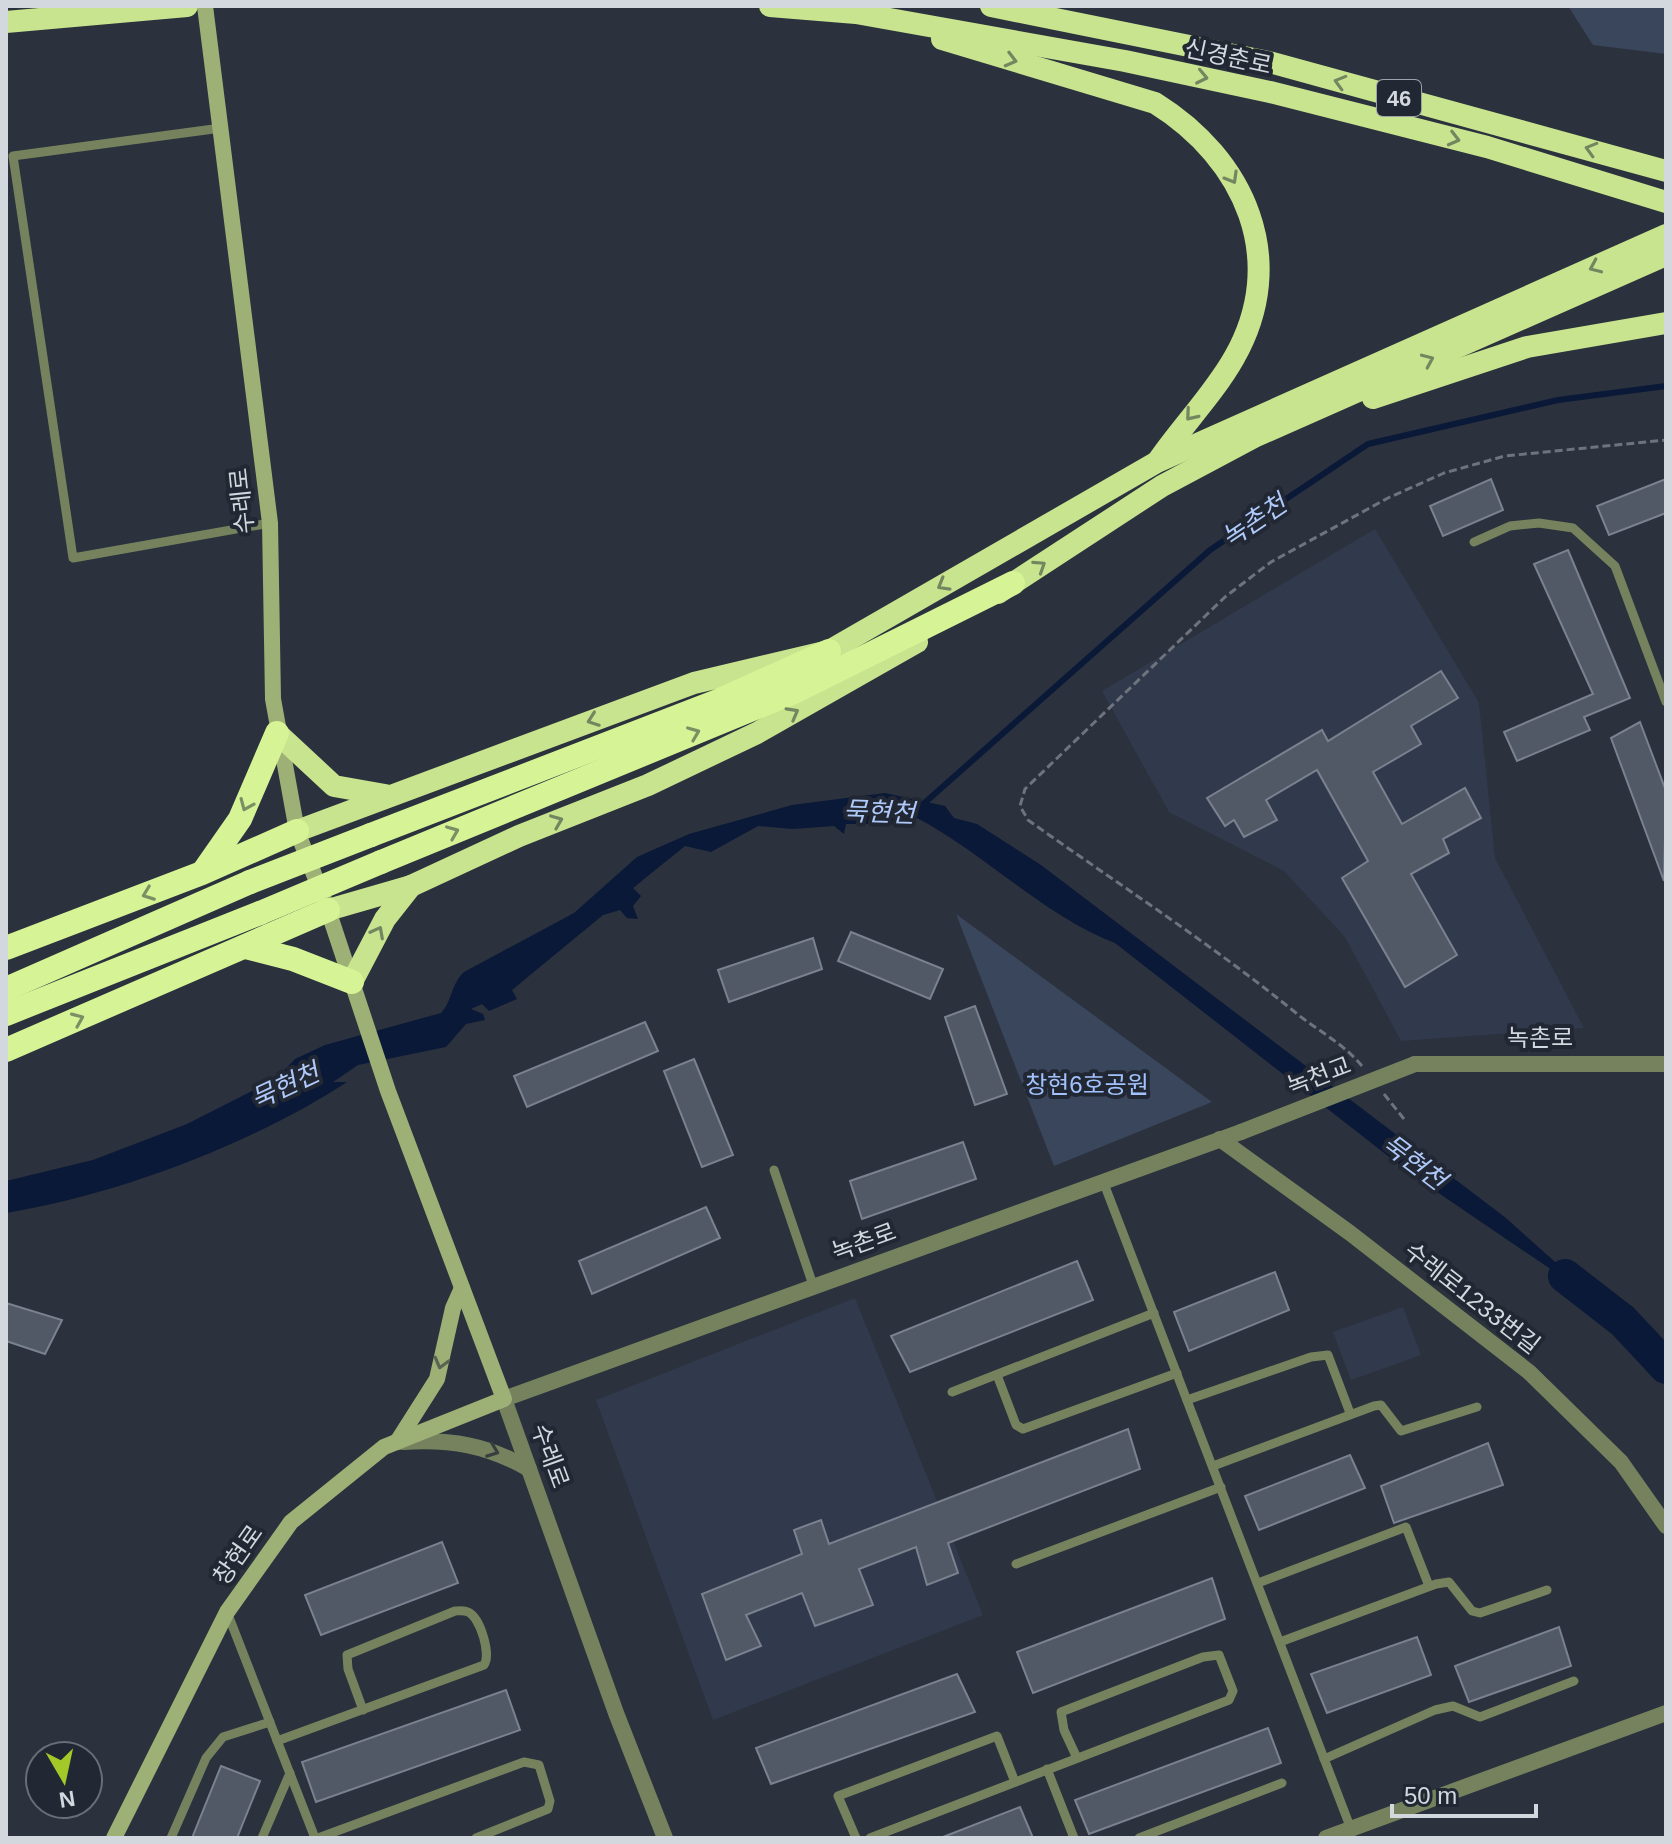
<svg xmlns="http://www.w3.org/2000/svg" width="1672" height="1844" font-family="Helvetica,'Noto Sans KR',sans-serif">
	<style>
		.built { fill: #313a4c }
		.green { fill: #39465c }
		.water { fill: #0a1937 }
		.lines { fill: none; stroke-linecap: round; stroke-linejoin: round }
		.stream { stroke: #0a1937; stroke-width: 6 }
		.river { stroke: #0a1937; stroke-width: 34 }
		.building { fill: #525966; stroke: #7a818f; stroke-width: 2 }
		.path { stroke: #6e737d; stroke-width: 3; stroke-dasharray: 8 4; stroke-linecap: butt }
		.service { stroke: #76825e; stroke-width: 9 }
		.minor { stroke: #76825e; stroke-width: 16 }
		.tertiary { stroke: #76825e; stroke-width: 16 }
		.secondary { stroke: #9db075; stroke-width: 16 }
		.trunk { stroke: #c8e48e; stroke-width: 22 }
		.motorway { stroke: #d6f496; stroke-width: 24 }
		.minor-bridge { stroke: #76825e; stroke-width: 16 }
		.motorway-bridge { stroke: #d6f496; stroke-width: 24 }
		.oneway { stroke: #748660 }
		.oneway2 { stroke: #7c8e64 }
		.oneway3 { stroke: #596551 }
		.oneway4 { stroke: #363e3e }
		.labels { text-anchor: middle; stroke-width: 8; stroke-linejoin: round; paint-order: stroke }
		.shield { fill: #212733; stroke: #9ea2ab; stroke-width: 2 }
		.shield-label { font-size: 22px; font-weight: bold; fill: #d3d7de }
		.street-label { font-size: 24px; fill: #d3d7de; stroke: #212733 }
		.park-label { font-size: 24px; fill: #a1c2fd; stroke: #212733 }
		.water-label { font-size: 26px; font-style: italic; fill: #afc9fa; stroke: #212733 }
	</style>
	<rect width="100%" height="100%" fill="#2b313d"/>
	<!-- built -->
	<g class="built">
		<path d="M1375,529L1479,703L1495,858L1584,1028L1401,1041L1345,937L1284,871L1169,812L1102,691Z"/>
		<path d="M855,1298L983,1615L713,1720L596,1400Z"/>
		<path d="M1403,1307L1421,1355L1351,1380L1333,1332Z"/>
	</g>
	<!-- green -->
	<g class="green">
		<path d="M1568,6H1666V54L1593,45Z"/>
		<path d="M956,914L1212,1102L1054,1166Z"/>
	</g>
	<!-- water -->
	<path class="water" d="M885,793L945,806L954,818L977,824L1041,865L1506,1218L1602,1304L1415,1177L1115,943C1042,915 986,854 917,818L897,824H846L844,834L834,826L793,829L758,826L711,852L685,846L633,888L641,896L633,906L638,919L627,918L620,910L603,915L512,990L517,999L489,1011L482,1004L471,1009L483,1014L485,1020L466,1024L446,1047L358,1065L333,1082H347C254,1143 118,1195 6,1213V1181L93,1160L187,1124L254,1090L280,1075L295,1059L325,1045L441,1013C452,1002 451,984 464,972L574,913L637,857L689,834L792,805Z"/>
	<g class="lines">
		<!-- stream -->
		<path class="stream" d="M921,806L1210,550L1368,444L1558,400L1666,386"/>
		<!-- river -->
		<path class="river" d="M1565,1276L1623,1321L1666,1367"/>
	</g>
	<!-- building -->
	<g class="building">
		<path d="M1491,479L1503,510L1443,536L1430,506Z"/>
		<path d="M1666,479V513L1609,535L1597,506Z"/>
		<path d="M1568,550L1630,698L1584,717L1590,730L1517,761L1504,732L1593,694L1534,564Z"/>
		<path d="M1441,671L1458,698L1411,726L1421,744L1373,772L1402,824L1465,788L1481,818L1443,839L1449,853L1411,874L1457,955L1405,987L1342,878L1368,861L1317,770L1266,800L1277,820L1244,837L1234,820L1225,826L1207,798L1322,730L1328,741Z"/>
		<path d="M1640,722L1666,791L1664,881L1611,738Z"/>
		<path d="M851,932L943,969L930,999L838,961Z"/>
		<path d="M813,938L822,969L729,1002L718,970Z"/>
		<path d="M975,1006L1007,1094L975,1105L945,1017Z"/>
		<path d="M645,1022L658,1051L527,1107L514,1076Z"/>
		<path d="M694,1059L733,1155L702,1167L664,1071Z"/>
		<path d="M963,1142L976,1179L862,1219L850,1181Z"/>
		<path d="M706,1207L720,1238L592,1294L579,1261Z"/>
		<path d="M1077,1261L1093,1300L910,1372L891,1336Z"/>
		<path d="M1275,1272L1289,1310L1189,1351L1174,1312Z"/>
		<path d="M6,1303L62,1320L45,1354L6,1341Z"/>
		<path d="M1128,1429L1140,1469L948,1543L958,1573L927,1585L916,1547L859,1569L873,1605L815,1626L802,1593L746,1615L761,1646L726,1660L702,1594L802,1554L794,1530L821,1520L829,1544Z"/>
		<path d="M1488,1443L1503,1485L1394,1523L1381,1486Z"/>
		<path d="M1350,1455L1365,1488L1259,1530L1245,1496Z"/>
		<path d="M442,1542L458,1583L321,1635L305,1595Z"/>
		<path d="M1212,1578L1225,1619L1033,1693L1017,1652Z"/>
		<path d="M1559,1627L1571,1666L1469,1702L1455,1666Z"/>
		<path d="M1417,1637L1431,1675L1327,1713L1311,1674Z"/>
		<path d="M957,1674L975,1712L771,1784L756,1748Z"/>
		<path d="M506,1690L520,1730L316,1802L302,1762Z"/>
		<path d="M1268,1728L1281,1763L1089,1834L1075,1800Z"/>
		<path d="M221,1766L260,1781L237,1838H192Z"/>
		<path d="M1020,1807L1033,1838H943V1837Z"/>
	</g>
	<g class="lines">
		<!-- path -->
		<g class="path">
			<path d="M1362,1066C1343,1043 1318,1031 1296,1013C1210,943 1118,884 1028,820L1020,806L1025,789L1225,597L1271,562L1388,498L1444,473L1505,456L1666,440"/>
			<path d="M1384,1094L1404,1119"/>
		</g>
		<!-- service -->
		<g class="service">
			<path d="M221,128L13,156L73,558L270,523"/>
			<path d="M1474,542L1510,526L1539,523L1573,528L1615,566L1666,702"/>
			<path d="M774,1170L813,1285"/>
			<path d="M1103,1181L1351,1829"/>
			<path d="M997,1375L1016,1425L1023,1429L1177,1373"/>
			<path d="M952,1392L1154,1313"/>
			<path d="M1187,1400L1311,1357L1328,1355L1350,1413"/>
			<path d="M1213,1466L1374,1406L1381,1405L1401,1431L1477,1407"/>
			<path d="M1016,1564L1221,1487"/>
			<path d="M1258,1583L1406,1527L1429,1586"/>
			<path d="M227,1612L315,1838"/>
			<path d="M1280,1642L1436,1584L1449,1582L1472,1611L1480,1613L1547,1590"/>
			<path d="M277,1741L484,1665C491,1655 481,1618 468,1612C464,1610 459,1611 455,1611L347,1655L348,1669L363,1710"/>
			<path d="M1324,1759L1435,1710L1453,1706L1480,1717L1574,1681"/>
			<path d="M1047,1769L1074,1838"/>
			<path d="M171,1838L206,1758L223,1737L270,1722"/>
			<path d="M262,1838L290,1773"/>
			<path d="M318,1838L524,1762L539,1765L550,1801L548,1809L476,1838"/>
			<path d="M856,1838L838,1796L997,1736L1015,1782"/>
			<path d="M870,1838L1229,1700L1233,1691L1219,1655L1203,1657L1061,1712L1064,1730L1077,1758"/>
			<path d="M1139,1838L1282,1783"/>
		</g>
		<!-- minor -->
		<g class="minor">
			<path d="M1415,1064H1666"/>
			<path d="M1220,1139L1350,1233L1529,1372L1621,1462L1666,1526"/>
			<path d="M504,1399L1241,1132"/>
			<path d="M1326,1838L1666,1713"/>
		</g>
		<!-- tertiary -->
		<g class="tertiary">
			<path d="M504,1399L616,1713L665,1838"/>
			<path d="M403,1442C451,1439 487,1445 529,1469"/>
		</g>
		<!-- secondary -->
		<g class="secondary">
			<path d="M397,1442L437,1379L453,1308L462,1288"/>
			<path d="M114,1838L227,1612L291,1522L384,1447L504,1399L388,1091L328,910L297,831L273,699L270,523L205,6"/>
		</g>
		<!-- trunk -->
		<g class="trunk">
			<path d="M770,6L856,13L1125,61L1270,92L1487,147L1666,202"/>
			<path d="M991,6L1273,63L1666,171"/>
			<path d="M6,22L187,6"/>
			<path d="M942,39L1155,103C1245,159 1290,260 1234,358C1213,395 1182,426 1158,461"/>
			<path d="M1373,398L1527,347L1666,323"/>
			<path d="M998,593L1162,486L1254,437L1666,255"/>
			<path d="M277,733L334,786L385,795"/>
			<path d="M297,831L694,683L829,651L1157,462L1666,235"/>
			<path d="M328,910L411,886L519,836L648,785L757,733L917,642"/>
			<path d="M352,982L385,919L411,886"/>
		</g>
		<!-- motorway -->
		<g class="motorway">
			<path d="M371,835L718,701L829,651"/>
			<path d="M381,862L794,692L1013,583"/>
			<path d="M203,872L240,819L277,733"/>
			<path d="M246,947L293,959L352,982"/>
			<path d="M6,948L202,873L297,831"/>
			<path d="M6,989L250,882"/>
			<path d="M6,1014L260,913"/>
			<path d="M6,1050L328,910"/>
		</g>
		<!-- minor-bridge -->
		<path class="minor-bridge" d="M1241,1132L1415,1064"/>
		<!-- motorway-bridge -->
		<g class="motorway-bridge">
			<path d="M250,882L371,835"/>
			<path d="M260,913L381,862"/>
		</g>
	</g>
	<!-- one-way arrows -->
	<defs><path id="oneway-chevron" d="M-2-3.5L2.5 0L-2 3.5" fill="none" stroke-width="1.6" stroke-linecap="round" stroke-linejoin="round" transform="scale(2)"/></defs>
	<g class="oneway">
		<use href="#oneway-chevron" transform="translate(1011 60) rotate(15)"/>
		<use href="#oneway-chevron" transform="translate(1202 77) rotate(12)"/>
		<use href="#oneway-chevron" transform="translate(1340 82) rotate(-164)"/>
		<use href="#oneway-chevron" transform="translate(1454 139) rotate(14)"/>
		<use href="#oneway-chevron" transform="translate(1591 149) rotate(-164)"/>
		<use href="#oneway-chevron" transform="translate(1232 178) rotate(60)"/>
		<use href="#oneway-chevron" transform="translate(1595 267) rotate(156)"/>
		<use href="#oneway-chevron" transform="translate(1428 360) rotate(-24)"/>
		<use href="#oneway-chevron" transform="translate(1191 415) rotate(130)"/>
		<use href="#oneway-chevron" transform="translate(1040 566) rotate(-33)"/>
		<use href="#oneway-chevron" transform="translate(943 585) rotate(150)"/>
		<use href="#oneway-chevron" transform="translate(793 713) rotate(-29)"/>
		<use href="#oneway-chevron" transform="translate(593 720) rotate(160)"/>
		<use href="#oneway-chevron" transform="translate(557 821) rotate(-22)"/>
		<use href="#oneway-chevron" transform="translate(378 932) rotate(-62)"/>
	</g>
	<g class="oneway2">
		<use href="#oneway-chevron" transform="translate(694 733) rotate(-22)"/>
		<use href="#oneway-chevron" transform="translate(246 805) rotate(113)"/>
		<use href="#oneway-chevron" transform="translate(453 832) rotate(-22)"/>
		<use href="#oneway-chevron" transform="translate(148 894) rotate(159)"/>
		<use href="#oneway-chevron" transform="translate(78 1019) rotate(-23)"/>
	</g>
	<use class="oneway3" href="#oneway-chevron" transform="translate(441 1363) rotate(105)"/>
	<use class="oneway4" href="#oneway-chevron" transform="translate(493 1451) rotate(21)"/>
	<g class="labels">
		<!-- shield labels -->
		<rect class="shield" x="1377" y="80" width="44" height="36" rx="6"/>
		<g class="shield-label">
			<text x="1399" y="106">46</text>
		</g>
		<!-- street labels -->
		<g class="street-label">
			<text transform="translate(1228 57) rotate(12)" y="8">신경춘로</text>
			<text transform="translate(242 501) rotate(-96)" y="8">수레로</text>
			<text x="1540" y="1046">녹촌로</text>
			<text transform="translate(1319 1076) rotate(-21)" y="8">녹천교</text>
			<text transform="translate(864 1242) rotate(-20)" y="8">녹촌로</text>
			<text transform="translate(1472 1298) rotate(38)" y="8">수레로1233번길</text>
			<text transform="translate(550 1456) rotate(70)" y="8">수레로</text>
			<text transform="translate(238 1555) rotate(-55)" y="8">창현로</text>
		</g>
		<!-- park labels -->
		<g class="park-label">
			<text x="1087" y="1093">창현6호공원</text>
		</g>
		<!-- water labels -->
		<g class="water-label">
			<text transform="translate(1254 521) rotate(-34)" y="9">녹촌천</text>
			<text transform="translate(879 812) rotate(2)" y="9">묵현천</text>
			<text transform="translate(285 1086) rotate(-25)" y="9">묵현천</text>
			<text transform="translate(1414 1162) rotate(37)" y="9">묵현천</text>
		</g>
	</g>
	<!-- border -->
	<rect width="1672" height="1844" fill="none" stroke="#d3d7de" stroke-width="16"/>
	<!-- north arrow -->
	<g transform="translate(64 1780) rotate(171)"><circle r="38" fill="#212733" stroke="#686d77" stroke-width="2"/>
	<path d="M0-6L14 30L0 20L-14 30Z" fill="#a2c928"/>
	<text y="-12" font-size="22" font-weight="bold" text-anchor="middle" fill="#d3d7de">N</text>
	</g>
	<!-- scale -->
	<path d="M1392 1804v12h144v-12" fill="none" stroke="#d3d7de" stroke-width="4"/>
	<text x="1404" y="1804" font-size="24" fill="#d3d7de" stroke="#212733" stroke-width="6" paint-order="stroke">50 m</text>
</svg>
